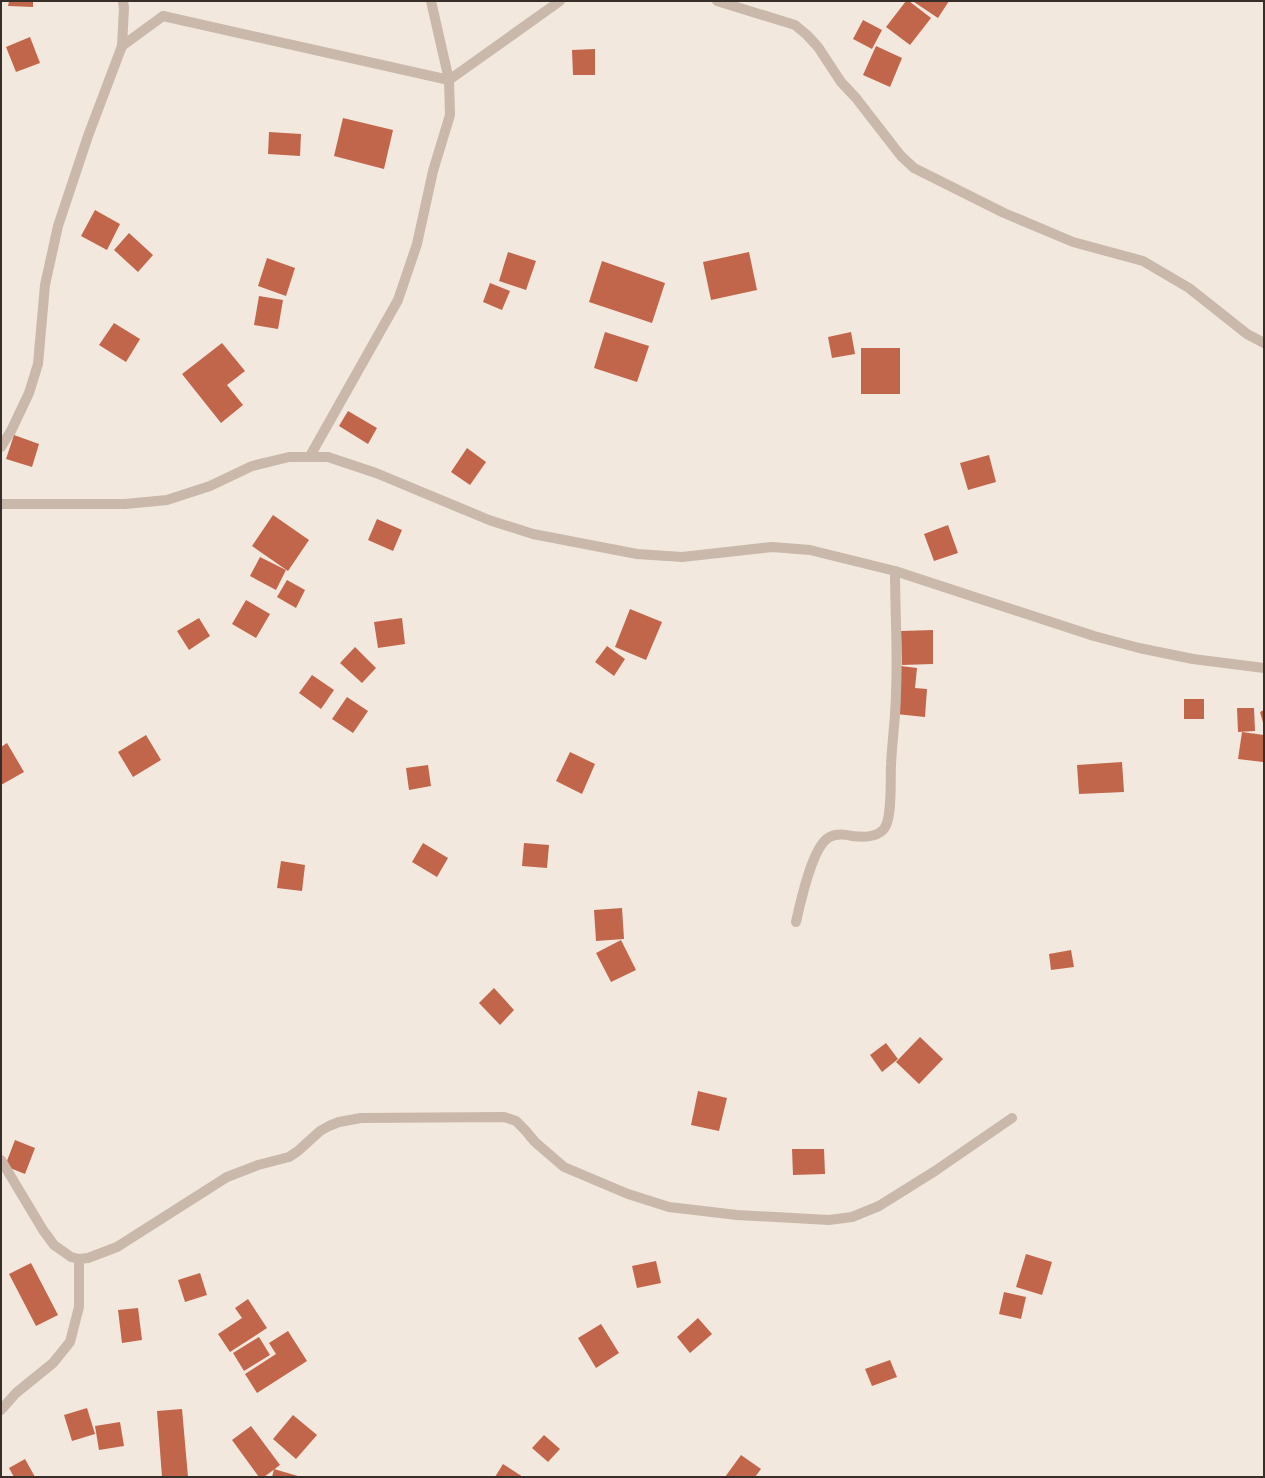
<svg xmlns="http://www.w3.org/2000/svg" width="1265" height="1478" font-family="Mulish,sans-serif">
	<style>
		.building { fill: #c2664b }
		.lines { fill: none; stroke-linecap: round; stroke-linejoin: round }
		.minor { stroke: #cab8aa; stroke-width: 10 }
	</style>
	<rect width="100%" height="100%" fill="#f2e8de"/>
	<!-- building -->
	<g class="building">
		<path d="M9,1H33V7L8,6Z"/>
		<path d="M906,1H909L931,18L910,45L886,27Z"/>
		<path d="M915,1H949L938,18L914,2Z"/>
		<path d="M863,20L882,30L872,49L853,39Z"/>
		<path d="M30,37L40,63L16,72L6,47Z"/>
		<path d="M876,46L902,58L890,87L863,75Z"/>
		<path d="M595,49V75H573L572,50Z"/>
		<path d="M343,118L393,130L384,169L334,156Z"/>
		<path d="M269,132L301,134L300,156L268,154Z"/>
		<path d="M95,210L120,224L107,250L81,236Z"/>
		<path d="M129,233L153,255L138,272L114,250Z"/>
		<path d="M508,252L536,261L526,290L499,281Z"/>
		<path d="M749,252L757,290L711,300L703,262Z"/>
		<path d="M267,258L295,268L286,296L258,286Z"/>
		<path d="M602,261L665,283L652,323L589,302Z"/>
		<path d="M490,283L510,291L502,310L483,302Z"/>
		<path d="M259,296L283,300L278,329L254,325Z"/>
		<path d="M114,323L140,339L126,362L99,345Z"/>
		<path d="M605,332L649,346L637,382L594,368Z"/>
		<path d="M851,332L855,354L832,358L828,337Z"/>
		<path d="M222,343L245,371L227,385L243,405L221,423L182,374Z"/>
		<rect x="861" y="348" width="39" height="46"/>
		<path d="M348,411L377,428L368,444L339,426Z"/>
		<path d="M14,435L39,444L32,467L6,459Z"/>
		<path d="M467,448L486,462L470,485L451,472Z"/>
		<path d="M989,455L996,482L968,490L960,463Z"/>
		<path d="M273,515L309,540L288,571L252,546Z"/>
		<path d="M377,519L402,530L393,551L368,540Z"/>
		<path d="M948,525L958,553L934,561L924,534Z"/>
		<path d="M260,557L286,570L276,590L250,576Z"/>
		<path d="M287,580L305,590L296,608L277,597Z"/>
		<path d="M246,600L270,614L256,638L232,624Z"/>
		<path d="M630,609L662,622L646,660L615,647Z"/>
		<path d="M199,618L210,636L189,650L177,631Z"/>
		<path d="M402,618L405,644L378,648L374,622Z"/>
		<path d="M933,630V664L902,665L901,631Z"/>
		<path d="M607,646L625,659L614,676L595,662Z"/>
		<path d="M355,647L376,668L362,683L340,663Z"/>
		<path d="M901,666L917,668L915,688L927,689L925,717L896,714Z"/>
		<path d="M312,675L334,690L321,709L299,693Z"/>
		<path d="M347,697L368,711L353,733L332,719Z"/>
		<rect x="1184" y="699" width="20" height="20"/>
		<path d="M1237,708H1254L1255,731L1238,732Z"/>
		<path d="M1264,710V726L1260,712Z"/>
		<path d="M1242,732L1264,735L1263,762L1238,759Z"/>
		<path d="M146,735L161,760L133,777L118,752Z"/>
		<path d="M7,743L24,772L1,785V747Z"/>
		<path d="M570,752L595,764L582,794L556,781Z"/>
		<path d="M1122,762L1124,792L1079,794L1077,765Z"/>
		<path d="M428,765L431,786L409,790L406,768Z"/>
		<path d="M423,843L448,858L437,877L412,862Z"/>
		<path d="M524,843L549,845L547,868L522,866Z"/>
		<path d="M281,861L305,865L302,891L277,888Z"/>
		<path d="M622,908L624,939L596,941L594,910Z"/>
		<path d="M621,940L636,970L611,982L596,953Z"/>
		<path d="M1071,950L1074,967L1051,970L1049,954Z"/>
		<path d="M494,988L514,1010L500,1025L479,1003Z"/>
		<path d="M920,1037L943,1059L919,1084L896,1062Z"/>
		<path d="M886,1043L898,1059L882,1072L870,1055Z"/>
		<path d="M698,1091L727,1098L719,1131L691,1125Z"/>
		<path d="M15,1140L35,1148L25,1174L5,1166Z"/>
		<path d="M792,1149H824L825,1174L793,1175Z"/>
		<path d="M1026,1254L1052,1262L1042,1295L1016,1287Z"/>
		<path d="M656,1261L661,1283L637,1288L632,1266Z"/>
		<path d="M31,1263L58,1315L36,1326L9,1274Z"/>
		<path d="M200,1273L207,1295L185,1302L178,1280Z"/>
		<path d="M1004,1292L1026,1297L1021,1319L999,1314Z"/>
		<path d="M248,1299L267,1328L230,1352L218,1334L242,1318L235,1308Z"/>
		<path d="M138,1308L142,1340L122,1343L118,1310Z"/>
		<path d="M698,1318L712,1334L690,1353L677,1337Z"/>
		<path d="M601,1324L619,1353L596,1368L578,1338Z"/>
		<path d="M288,1331L307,1361L257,1393L245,1374L276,1354L269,1343Z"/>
		<path d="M259,1337L270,1355L244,1371L233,1353Z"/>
		<path d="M890,1360L897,1377L872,1386L865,1369Z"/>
		<path d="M87,1408L95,1434L72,1441L64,1415Z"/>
		<path d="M182,1409L188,1477H162L157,1411Z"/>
		<path d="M293,1415L317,1435L296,1459L273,1439Z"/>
		<path d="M120,1422L124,1446L99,1450L95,1426Z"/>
		<path d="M251,1426L280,1465L264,1477H259L232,1440Z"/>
		<path d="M544,1435L560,1449L548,1462L532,1448Z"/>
		<path d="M741,1455L761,1469L755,1477H725Z"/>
		<path d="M25,1459L35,1477H14L9,1468Z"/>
		<path d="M503,1464L523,1477H495Z"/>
		<path d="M274,1469L301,1477H272Z"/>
	</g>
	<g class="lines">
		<!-- minor -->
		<g class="minor">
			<path d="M717,1L795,25L807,35L818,47L841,82L856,98L901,156L914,168L1004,213L1073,242L1143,261L1189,288L1247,334L1264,343"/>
			<path d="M122,46L163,16L449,80L560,1"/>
			<path d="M1,447L11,431L29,393L38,364L45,285L58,226L88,136L122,46L124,8L123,1"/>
			<path d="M310,456L398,300L417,244L433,171L450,115L449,80L431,1"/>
			<path d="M1,504H125L167,500L210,486L252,466L289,457H328L376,473L489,520L533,534L637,554L682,557L772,547L810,550L895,571L1094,636L1139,648L1193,659L1264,668"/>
			<path d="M796,922C800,904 812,848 828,838C834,834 844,834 852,836C862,837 875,838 883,830C893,821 890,780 891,765C892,741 896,716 896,692C898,652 895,611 895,571"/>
			<path d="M1,1160L43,1230L54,1245L71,1257L79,1259L88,1258L117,1247L227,1177L258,1165L289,1157L298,1151L320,1131L329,1126L339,1122L361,1118L504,1117L516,1121L525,1130L535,1142L564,1167L628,1194L669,1207L737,1215L829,1220L852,1217L879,1206L935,1171L1012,1118"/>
			<path d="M1,1410L16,1393L53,1363L70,1342L79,1307V1259"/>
		</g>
	</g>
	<!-- border -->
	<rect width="1265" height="1478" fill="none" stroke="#372d29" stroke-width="4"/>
</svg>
